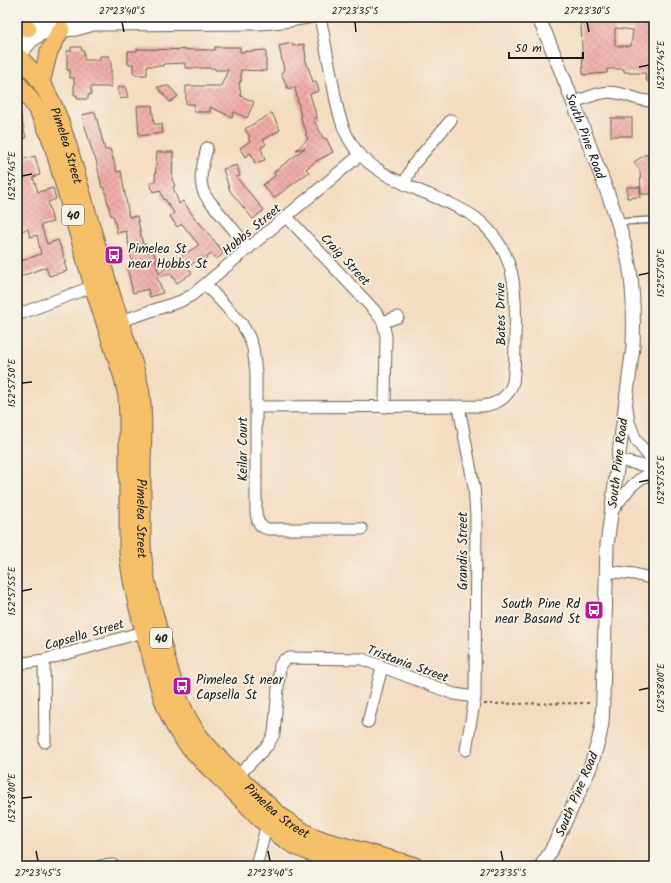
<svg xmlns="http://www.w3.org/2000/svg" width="671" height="883" font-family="Kalam,sans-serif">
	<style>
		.built { fill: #f7d1c8 }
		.building { fill: url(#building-cross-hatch); fill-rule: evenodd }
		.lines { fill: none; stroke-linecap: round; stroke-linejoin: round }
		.service-casing { stroke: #675f55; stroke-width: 8 }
		.minor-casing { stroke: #675f55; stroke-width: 13 }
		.tertiary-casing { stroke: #675f55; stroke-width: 15 }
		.primary-casing { stroke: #675f55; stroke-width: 19 }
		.path { stroke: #675f55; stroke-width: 2; stroke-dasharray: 3 3; stroke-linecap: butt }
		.service { stroke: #fff; stroke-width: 5.5 }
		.minor { stroke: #fff; stroke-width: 11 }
		.tertiary { stroke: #fff; stroke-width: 13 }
		.primary { stroke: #f6c06b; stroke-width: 17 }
		.ticks { fill: none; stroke: #1c1c1c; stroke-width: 1.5 }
		.labels { text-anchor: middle; stroke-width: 3.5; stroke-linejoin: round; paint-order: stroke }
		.shield { fill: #f7f3e8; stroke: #5e5c59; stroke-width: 1 }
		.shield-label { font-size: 12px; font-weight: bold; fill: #1c1c1c }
		.street-label { font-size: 13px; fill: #1c1c1c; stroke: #f7f3e8 }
		.poi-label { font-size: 13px; fill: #1c1c1c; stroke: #f7f3e8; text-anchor: start }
		.neatline { fill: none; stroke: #1c1c1c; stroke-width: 1.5 }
		.ticks-label { font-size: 10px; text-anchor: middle; fill: #1c1c1c }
	</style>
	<defs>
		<pattern id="building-cross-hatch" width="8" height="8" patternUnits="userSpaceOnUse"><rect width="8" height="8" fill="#f0aba8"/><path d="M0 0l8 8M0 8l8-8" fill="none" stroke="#cd9390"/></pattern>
	</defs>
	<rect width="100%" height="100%" fill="#f7f3e8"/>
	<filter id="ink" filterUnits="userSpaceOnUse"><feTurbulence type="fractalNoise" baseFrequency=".025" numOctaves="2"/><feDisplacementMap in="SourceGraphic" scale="8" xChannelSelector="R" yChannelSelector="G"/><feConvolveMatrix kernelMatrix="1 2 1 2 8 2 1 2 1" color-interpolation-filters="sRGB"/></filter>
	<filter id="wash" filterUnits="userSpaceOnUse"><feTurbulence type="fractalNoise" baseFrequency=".012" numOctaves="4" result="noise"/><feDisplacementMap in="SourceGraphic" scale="16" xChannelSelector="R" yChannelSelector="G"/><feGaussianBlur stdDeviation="0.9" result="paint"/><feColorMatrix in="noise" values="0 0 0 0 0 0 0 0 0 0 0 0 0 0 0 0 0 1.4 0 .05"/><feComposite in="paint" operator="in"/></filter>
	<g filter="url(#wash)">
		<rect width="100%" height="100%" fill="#f3dbbf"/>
		<!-- built -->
		<path class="built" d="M17,99L29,110L35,117L17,123Z"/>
		<g id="blocks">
			<!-- building -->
			<g class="building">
				<path d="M640,17L654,18V82H648L646,80L645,73H629V72H624V69H607V73L583,75L581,22L629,21V19H640ZM615,28L633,30L631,46H615Z"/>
				<path d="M292,43L293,46L304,44L306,58H305L313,82L316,81L319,91L310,94L317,118L313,119L324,139L326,138L333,152L315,162L306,169L309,172L274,198L263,185L275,176L274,172L305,148L296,150L308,139L305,134L307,133L302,123L295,87L288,89L281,73L284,70L279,46Z"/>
				<path d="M71,47H81L82,51H84V60H100V56H109V60H111V87H91V95H88V99H77V95H74V78H70V70H67V51H71Z"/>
				<path d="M215,47H240V52L266,50V71L241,70V82H239L241,96L254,102L247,118L234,112L232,117L210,107V112H194V104H186V86H221L228,70H215V68H185V63L163,64V66H147V75H137L133,72V64H128V51H137V49L215,50Z"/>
				<path d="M125,86L128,97L120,99L117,88Z"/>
				<path d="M169,86L178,96L170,102L157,87Z"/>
				<path d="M152,105L154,124H162L163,133L139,136L137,106Z"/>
				<path d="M20,112L26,138L17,140V113Z"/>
				<path d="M95,112L105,150L110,149L117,172L121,171L129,217L137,216L143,245L146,244L148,253L153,248L159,274L175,260L199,245L182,224L177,227L170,216L174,213L165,199L164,200L160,190L153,192L150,183L155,181L157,152H173L172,179L175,186L173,187L179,204L183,201L198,223L199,222L224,253L217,259L211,254L204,260L202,257L188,267L192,273L177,283L171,274L157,277L163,293L150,297L148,289L133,293L127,267L133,265L126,231L117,233L114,218L112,215L111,216L104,187L102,188L96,160L92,151L82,115Z"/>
				<path d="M272,113L280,130L263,140L266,144L261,148L265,160L255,163L251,153L245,157L240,148L250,141L248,138L250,137L245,129Z"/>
				<rect x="611" y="118" width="21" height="18"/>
				<path d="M646,154L654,167V194H641L640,171L634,162Z"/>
				<path d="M35,156L40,175L33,177L38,192L53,188L56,199L48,202L53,222L41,225L47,244L58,240L66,262H64L67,271L49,276L46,267L19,277L17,272V262L41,254L37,235L30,237L28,229L20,231L17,219L22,217L17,198V161Z"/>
				<path d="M237,165L240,176L236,177L264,210L253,219L230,191L223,169Z"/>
				<path d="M627,187H640V197L627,198Z"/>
			</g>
		</g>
	</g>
	<g filter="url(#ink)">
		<use href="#blocks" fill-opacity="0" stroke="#675f55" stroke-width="1"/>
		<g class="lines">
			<!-- service casing -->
			<g class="service-casing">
				<path id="service" d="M619,222L654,220"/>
			</g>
			<!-- minor casing -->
			<g class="minor-casing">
				<g id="minor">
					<path d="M574,102C587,98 602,90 617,93C630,95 640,102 654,101"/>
					<path d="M207,148C203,165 196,183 207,198L249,248"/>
					<path d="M404,184L413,165L451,120"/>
					<path d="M287,217L375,311L383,322L386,336L385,407"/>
					<path d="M206,285L242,324L249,337L253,348L256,373V512C257,521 259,527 268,529H362"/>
					<path d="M17,315L99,284"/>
					<path d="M383,322L398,317"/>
					<path d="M115,323L181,301L192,295L360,155"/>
					<path d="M256,407L483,406C498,404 509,397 513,382C515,367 515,351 515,336C517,290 516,250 476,218C461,207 442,200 425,193C400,182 374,172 356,150C339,128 336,101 331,74C327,55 324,36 320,17"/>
					<path d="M459,407L474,487L476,515L475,697L466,750"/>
					<path d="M627,408L629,422L636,440L654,463"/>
					<path d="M618,460L654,468"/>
					<path d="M611,512C623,498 634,476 654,474"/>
					<path d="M606,571L634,574L654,579"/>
					<path d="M44,660L45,742"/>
					<path d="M17,664L44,660L150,630"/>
					<path d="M368,722L382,667"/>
					<path d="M234,780L268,745L274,734L280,665L284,660L290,658L362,659L454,694L475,697"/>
					<path d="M100,866L113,865"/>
					<path d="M256,866L267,824"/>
				</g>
			</g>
			<!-- tertiary casing -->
			<g class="tertiary-casing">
				<g id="tertiary">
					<path id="s1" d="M538,17C557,58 572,99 588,141C602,180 619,218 628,259C634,288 634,318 633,347L607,545L603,699L602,723L599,739L590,768L579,793L550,853L541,866"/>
					<path d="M17,41C21,35 26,29 32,26C48,16 77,21 94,24L260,23L283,21L307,17"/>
					<path d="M17,58L31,41L40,34L53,31L76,29L90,25"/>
				</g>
			</g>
			<!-- primary casing -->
			<g class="primary-casing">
				<g id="primary">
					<path d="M17,26L28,28"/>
					<path id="s2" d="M17,56C58,90 67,145 82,194C94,236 106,279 120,321C127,345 137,369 141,394C144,415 143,438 142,460C142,488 142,516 142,544C143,576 152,605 160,635C169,668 176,701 195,730C208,750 227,765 244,782C270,807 290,829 325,841L415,866"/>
					<path d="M17,83C34,102 43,118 52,142L93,286L123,378L127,396L128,418V552C131,586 141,620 150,653C157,679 163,708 178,732C194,756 218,775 238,796C255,812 271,832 292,844C313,856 339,860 361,866"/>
					<path d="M41,83L49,51L61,30"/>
				</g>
			</g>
			<!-- path -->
			<path class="path" d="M484,704L591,703"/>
			<!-- service -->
			<use href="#service" class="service"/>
			<!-- minor -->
			<use href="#minor" class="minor"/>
			<!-- tertiary -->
			<use href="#tertiary" class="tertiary"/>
			<!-- primary -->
			<use href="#primary" class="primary"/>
		</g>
	</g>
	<!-- ticks -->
	<path class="ticks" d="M122,22L124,32M355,22L356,32M587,22L589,32M639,67L649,65M22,176L32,174M639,275L649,273M22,383L32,382M639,482L649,480M22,591L32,589M639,690L649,688M22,798L32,797M36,851L38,861M268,851L270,861M501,851L503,861"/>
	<!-- icons -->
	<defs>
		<g id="bus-square" transform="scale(1)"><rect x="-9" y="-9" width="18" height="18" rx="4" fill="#b5179e" stroke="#f7f3e8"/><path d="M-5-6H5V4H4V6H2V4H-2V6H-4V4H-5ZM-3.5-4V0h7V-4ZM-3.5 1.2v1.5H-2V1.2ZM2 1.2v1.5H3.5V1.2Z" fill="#fff"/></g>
	</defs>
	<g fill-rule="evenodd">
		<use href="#bus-square" x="114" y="255"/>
		<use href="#bus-square" x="594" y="610"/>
		<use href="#bus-square" x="182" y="686"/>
	</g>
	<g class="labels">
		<!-- shield labels -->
		<g class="shield">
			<rect x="62" y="205" width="22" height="20" rx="3"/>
			<rect x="150" y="628" width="22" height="20" rx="3"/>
		</g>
		<g class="shield-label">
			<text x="73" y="219">40</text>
			<text x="161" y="642">40</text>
		</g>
		<!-- street labels -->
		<g class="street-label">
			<text dy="5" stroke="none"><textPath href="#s1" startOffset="128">South Pine Road</textPath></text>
			<text dy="5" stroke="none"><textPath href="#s2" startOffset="104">Pimelea Street</textPath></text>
			<text transform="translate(251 229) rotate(-40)" y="5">Hobbs Street</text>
			<text transform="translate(346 259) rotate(47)" y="5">Craig Street</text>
			<text transform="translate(500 314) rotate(-91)" y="5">Bates Drive</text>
			<text transform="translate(242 449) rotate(-90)" y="5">Keilar Court</text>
			<text transform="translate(617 463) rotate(-83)" y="5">South Pine Road</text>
			<text dy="5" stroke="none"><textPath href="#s2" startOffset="488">Pimelea Street</textPath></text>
			<text transform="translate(462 551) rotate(-90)" y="5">Grandis Street</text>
			<text transform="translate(84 634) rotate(-16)" y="5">Capsella Street</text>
			<text transform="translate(408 663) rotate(20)" y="5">Tristania Street</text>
			<text transform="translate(576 794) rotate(-67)" y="5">South Pine Road</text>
			<text dy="5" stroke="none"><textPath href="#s2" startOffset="824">Pimelea Street</textPath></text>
		</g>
		<!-- poi labels -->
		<g class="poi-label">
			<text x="128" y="253">Pimelea St<tspan x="128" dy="15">near Hobbs St</tspan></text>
			<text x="580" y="608" text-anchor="end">South Pine Rd<tspan x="580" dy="15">near Basand St</tspan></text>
			<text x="196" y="684">Pimelea St near<tspan x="196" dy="15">Capsella St</tspan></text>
		</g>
	</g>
	<!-- margin -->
	<rect width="671" height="883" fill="none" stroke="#f7f3e8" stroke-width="44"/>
	<!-- scale -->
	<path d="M509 52v6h74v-6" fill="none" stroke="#1c1c1c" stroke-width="2"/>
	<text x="515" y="52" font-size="12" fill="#1c1c1c" stroke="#f7f3e8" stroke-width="3" paint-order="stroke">50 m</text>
	<rect x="22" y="22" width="627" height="839" class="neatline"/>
	<g class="ticks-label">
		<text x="122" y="14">27°23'40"S</text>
		<text x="355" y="14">27°23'35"S</text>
		<text x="587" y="14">27°23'30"S</text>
		<text transform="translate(660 65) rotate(-90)" y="4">152°57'45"E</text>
		<text transform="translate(11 176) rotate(-90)" y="4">152°57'45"E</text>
		<text transform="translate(660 273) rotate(-90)" y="4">152°57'50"E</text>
		<text transform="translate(11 383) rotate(-90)" y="4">152°57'50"E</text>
		<text transform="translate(660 480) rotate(-90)" y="4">152°57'55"E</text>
		<text transform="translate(11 591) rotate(-90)" y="4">152°57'55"E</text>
		<text transform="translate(660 688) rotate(-90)" y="4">152°58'00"E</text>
		<text transform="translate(11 798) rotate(-90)" y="4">152°58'00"E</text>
		<text x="38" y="876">27°23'45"S</text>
		<text x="270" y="876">27°23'40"S</text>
		<text x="503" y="876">27°23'35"S</text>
	</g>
</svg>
